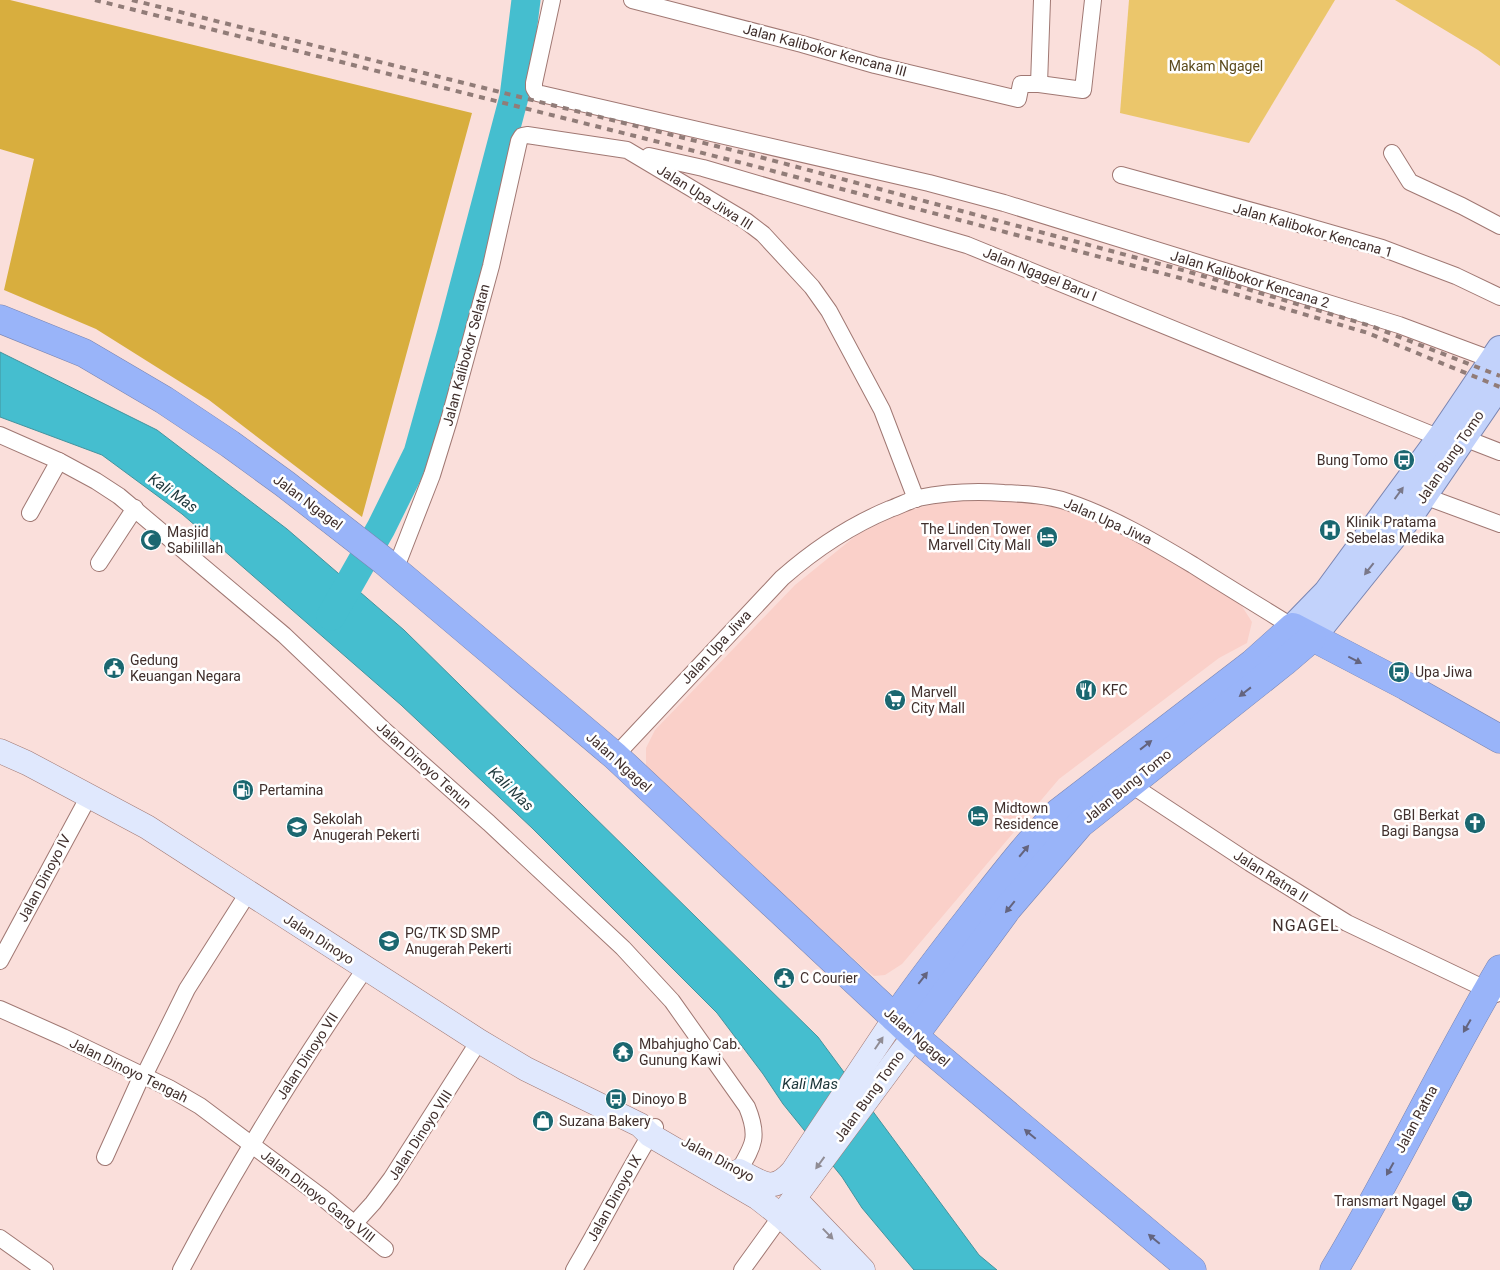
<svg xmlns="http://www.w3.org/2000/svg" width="1500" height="1270" font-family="Roboto,sans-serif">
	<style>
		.built { fill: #fad0c9 }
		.green { fill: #ebc66b }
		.forest { fill: #d8ae3e }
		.water { fill: #45becf; stroke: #44939e }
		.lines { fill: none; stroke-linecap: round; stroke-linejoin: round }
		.river { stroke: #45becf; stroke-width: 29 }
		.street-casing { stroke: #a07873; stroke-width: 18 }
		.secondary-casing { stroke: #a07873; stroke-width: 25 }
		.primary-casing { stroke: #7a85b1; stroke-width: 28 }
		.highway-casing { stroke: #7a85b1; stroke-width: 29 }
		.street { stroke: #fff; stroke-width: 16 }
		.secondary { stroke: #e0e8fd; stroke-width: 24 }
		.primary { stroke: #c2d2fb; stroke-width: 26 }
		.highway { stroke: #99b4f9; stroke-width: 28 }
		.rail { stroke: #917c78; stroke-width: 4; stroke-dasharray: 6 6; stroke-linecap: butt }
		.oneway { fill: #7a7889 }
		.oneway2 { fill: #64647e }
		.oneway3 { fill: #908c94 }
		.labels { text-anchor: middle; stroke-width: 5; stroke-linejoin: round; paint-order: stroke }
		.street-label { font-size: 14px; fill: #402f2c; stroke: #fff }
		.park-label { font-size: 14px; fill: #5b4a1d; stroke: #fff }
		.poi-label { font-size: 14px; fill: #402f2c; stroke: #fff; text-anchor: start }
		.water-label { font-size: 15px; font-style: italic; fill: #1b3539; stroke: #fff }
		.quarter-label { font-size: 16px; letter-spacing: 1px; fill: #402f2c; stroke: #fff }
	</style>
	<rect width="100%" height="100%" fill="#fadfdb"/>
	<!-- built -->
	<path class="built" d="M959,498L1013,499L1062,509L1104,523L1238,600L1252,622L1247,643L1219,658L1059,779L902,964L885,975L874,976L865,969L654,780L646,767V748L655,730L795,585L858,534L906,511Z"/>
	<!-- green -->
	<g class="green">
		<path d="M1129,0H1335L1249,143L1120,113Z"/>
		<path d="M1395,0H1500V66L1478,50Z"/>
	</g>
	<!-- forest -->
	<path class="forest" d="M0,0H10L472,113L362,517L209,400L96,329L4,290L34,159L0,149Z"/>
	<!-- water -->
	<path class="water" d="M0,352L157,430L287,529L404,630L818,1037L979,1255L997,1270H914L862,1208L842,1177L783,1104L763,1074L717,1013L532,828L401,705L182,514L102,455L0,417Z"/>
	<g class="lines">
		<!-- river -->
		<path class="river" d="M331,616L381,528L418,453L452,332L514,97L526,0"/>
		<!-- street casing -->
		<g class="street-casing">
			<g id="street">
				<path d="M552,0L534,83V88L537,93L929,183L1004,203L1399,325L1493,360"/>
				<path d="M632,0L802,44L875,65L1018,99L1021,84H1039L1083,90L1093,0"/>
				<path d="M1039,84L1042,0"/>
				<path d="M1392,153L1410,182L1462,206L1500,226"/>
				<path d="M649,156L703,168L967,245L1440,438"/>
				<path d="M1121,175L1285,220L1382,248L1456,276L1500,297"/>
				<path d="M0,435L59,461L96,481L119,496L284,635L385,731L489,823L623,948L672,1001L747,1107C759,1136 754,1145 739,1170"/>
				<path d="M1464,438L1500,452"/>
				<path d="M1424,496L1500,524"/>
				<path d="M30,513L59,461"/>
				<path d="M99,563L135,508"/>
				<path d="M395,570L432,475L449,420L491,266L519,141L522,136L527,135L627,150L746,221L763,234L812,287L829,311L882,410L916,499"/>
				<path d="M615,756L782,578C815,549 849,526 890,509C899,506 908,501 918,498C947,492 975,491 1004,493C1026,494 1048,495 1068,502C1112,517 1153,541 1193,565C1226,586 1259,606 1293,627"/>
				<path d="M1130,784L1250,863L1347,923L1496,994"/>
				<path d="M0,961L89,796"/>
				<path d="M0,1009L63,1037L169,1088L200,1106L323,1198L385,1249"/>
				<path d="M144,1076L187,989L248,893"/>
				<path d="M105,1157L142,1075"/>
				<path d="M354,1224L373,1203L391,1179L479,1041"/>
				<path d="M0,1238L45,1270"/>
				<path d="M181,1270C236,1166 298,1066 365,969"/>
				<path d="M574,1270C602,1223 626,1174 655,1127"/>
				<path d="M742,1270L781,1216"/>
			</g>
		</g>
		<!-- secondary casing -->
		<g class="secondary-casing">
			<g id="secondary">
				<path d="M0,751L27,763L147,827L479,1041L526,1069L640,1125L650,1135L758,1198L781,1216L839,1270"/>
				<path d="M739,1171C763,1183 772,1194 793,1171L895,1018"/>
				<path d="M795,1199L863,1270"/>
				<path d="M781,1216L914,1036"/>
			</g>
		</g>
		<!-- primary casing -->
		<g class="primary-casing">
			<g id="primary">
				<path d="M1293,627L1327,592L1440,438L1500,349"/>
				<path d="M1312,638L1410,516L1500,384"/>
			</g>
		</g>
		<!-- highway casing -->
		<g class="highway-casing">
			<g id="highway">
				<path d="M0,319L84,353L164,400L230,444L285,484L384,561L615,756L914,1036L1192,1270"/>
				<path d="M895,1018C920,981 948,946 975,911C1002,877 1028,842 1059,812L1253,663L1293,627L1406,686L1500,739"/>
				<path d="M914,1036L1008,908L1080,824L1284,662L1312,638"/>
				<path d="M1334,1270C1393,1172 1442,1067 1500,969"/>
			</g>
		</g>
		<!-- street -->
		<use href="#street" class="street"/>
		<!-- secondary -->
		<use href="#secondary" class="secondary"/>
		<!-- primary -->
		<use href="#primary" class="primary"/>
		<!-- highway -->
		<use href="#highway" class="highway"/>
		<!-- rail -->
		<g class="rail">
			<path d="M95,0L754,166L1184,279L1368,333L1500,387"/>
			<path d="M132,0L756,156L1186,271L1371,326L1500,376"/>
		</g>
	</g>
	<!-- one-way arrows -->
	<defs><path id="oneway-solid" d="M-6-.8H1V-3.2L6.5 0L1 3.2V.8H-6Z" transform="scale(1.25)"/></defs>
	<g class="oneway">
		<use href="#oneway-solid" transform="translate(1399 493) rotate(-54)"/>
		<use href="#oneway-solid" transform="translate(1369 569) rotate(128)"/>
	</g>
	<g class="oneway2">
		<use href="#oneway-solid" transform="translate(1355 660) rotate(27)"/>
		<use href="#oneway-solid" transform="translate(1245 692) rotate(142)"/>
		<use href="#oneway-solid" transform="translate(1146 745) rotate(-38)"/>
		<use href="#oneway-solid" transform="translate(1024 851) rotate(-50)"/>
		<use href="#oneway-solid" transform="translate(1010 907) rotate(129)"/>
		<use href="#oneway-solid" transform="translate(923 978) rotate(-52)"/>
		<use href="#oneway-solid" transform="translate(1467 1026) rotate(120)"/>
		<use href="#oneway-solid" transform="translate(1030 1134) rotate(-140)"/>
		<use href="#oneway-solid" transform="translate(1390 1169) rotate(119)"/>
		<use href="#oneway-solid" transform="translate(1154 1239) rotate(-140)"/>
	</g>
	<g class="oneway3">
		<use href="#oneway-solid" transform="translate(879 1043) rotate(-56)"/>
		<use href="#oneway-solid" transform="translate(820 1163) rotate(126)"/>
		<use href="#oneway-solid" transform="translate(828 1234) rotate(46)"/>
	</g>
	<!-- icons -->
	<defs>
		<g id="bus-disc" transform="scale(1.125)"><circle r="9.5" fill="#1b6770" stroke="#fff"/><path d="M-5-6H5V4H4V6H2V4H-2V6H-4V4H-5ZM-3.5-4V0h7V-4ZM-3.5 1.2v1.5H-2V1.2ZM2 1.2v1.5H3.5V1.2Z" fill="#fff"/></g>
		<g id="hospital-disc" transform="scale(1.125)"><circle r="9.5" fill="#1b6770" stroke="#fff"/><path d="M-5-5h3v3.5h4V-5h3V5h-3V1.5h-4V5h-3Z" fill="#fff"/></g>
		<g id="hotel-disc" transform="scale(1.125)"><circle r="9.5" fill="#1b6770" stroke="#fff"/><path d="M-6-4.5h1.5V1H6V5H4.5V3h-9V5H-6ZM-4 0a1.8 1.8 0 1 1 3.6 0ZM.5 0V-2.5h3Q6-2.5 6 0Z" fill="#fff"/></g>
		<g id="mosque-disc" transform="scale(1.125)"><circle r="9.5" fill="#1b6770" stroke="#fff"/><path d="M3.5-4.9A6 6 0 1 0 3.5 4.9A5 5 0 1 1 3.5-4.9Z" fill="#fff"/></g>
		<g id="civic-disc" transform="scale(1.125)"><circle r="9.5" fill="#1b6770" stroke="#fff"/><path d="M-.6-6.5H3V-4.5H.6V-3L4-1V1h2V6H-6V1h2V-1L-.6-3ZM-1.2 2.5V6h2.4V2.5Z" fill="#fff"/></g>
		<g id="restaurant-disc" transform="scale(1.125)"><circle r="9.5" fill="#1b6770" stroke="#fff"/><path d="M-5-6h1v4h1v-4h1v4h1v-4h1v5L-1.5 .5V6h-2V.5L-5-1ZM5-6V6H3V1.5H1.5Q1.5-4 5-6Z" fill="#fff"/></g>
		<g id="supermarket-disc" transform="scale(1.125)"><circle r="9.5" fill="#1b6770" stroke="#fff"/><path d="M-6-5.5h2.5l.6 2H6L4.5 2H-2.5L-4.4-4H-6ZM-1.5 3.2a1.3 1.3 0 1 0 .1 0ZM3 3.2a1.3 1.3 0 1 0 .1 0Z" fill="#fff"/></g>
		<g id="fuel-disc" transform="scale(1.125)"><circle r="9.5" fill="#1b6770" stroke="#fff"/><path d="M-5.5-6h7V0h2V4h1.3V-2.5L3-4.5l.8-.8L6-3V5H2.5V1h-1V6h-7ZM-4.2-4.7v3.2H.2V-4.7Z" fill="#fff"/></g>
		<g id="church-disc" transform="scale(1.125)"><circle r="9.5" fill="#1b6770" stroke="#fff"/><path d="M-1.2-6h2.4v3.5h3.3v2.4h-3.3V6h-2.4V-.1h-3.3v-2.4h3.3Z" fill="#fff"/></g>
		<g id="school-disc" transform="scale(1.125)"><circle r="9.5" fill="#1b6770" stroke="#fff"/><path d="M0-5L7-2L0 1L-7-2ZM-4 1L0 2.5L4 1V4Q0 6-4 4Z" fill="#fff"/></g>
		<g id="temple-disc" transform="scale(1.125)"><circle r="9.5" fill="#1b6770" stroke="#fff"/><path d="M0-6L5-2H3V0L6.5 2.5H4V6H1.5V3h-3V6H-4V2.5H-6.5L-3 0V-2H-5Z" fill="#fff"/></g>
		<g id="shop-disc" transform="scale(1.125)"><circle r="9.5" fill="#1b6770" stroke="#fff"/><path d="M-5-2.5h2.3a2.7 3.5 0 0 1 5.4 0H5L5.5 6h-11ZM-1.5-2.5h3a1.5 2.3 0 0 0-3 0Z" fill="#fff"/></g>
	</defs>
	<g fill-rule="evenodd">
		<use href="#bus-disc" x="1404" y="460"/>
		<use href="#hospital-disc" x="1330" y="530"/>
		<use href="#hotel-disc" x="1047" y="537"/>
		<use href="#mosque-disc" x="151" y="540"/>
		<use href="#civic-disc" x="114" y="668"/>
		<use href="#bus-disc" x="1399" y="672"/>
		<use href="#restaurant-disc" x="1086" y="690"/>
		<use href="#supermarket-disc" x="895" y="700"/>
		<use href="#fuel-disc" x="243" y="790"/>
		<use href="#hotel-disc" x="978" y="816"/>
		<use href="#church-disc" x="1475" y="823"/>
		<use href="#school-disc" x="297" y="827"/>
		<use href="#school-disc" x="389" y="941"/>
		<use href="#civic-disc" x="784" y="978"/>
		<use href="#temple-disc" x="623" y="1052"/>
		<use href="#bus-disc" x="616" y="1099"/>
		<use href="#shop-disc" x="543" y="1121"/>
		<use href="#supermarket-disc" x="1462" y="1201"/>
	</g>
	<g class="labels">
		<!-- street labels -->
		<g class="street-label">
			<text transform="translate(825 50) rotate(15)" y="5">Jalan Kalibokor Kencana III</text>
			<text transform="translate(705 197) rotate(32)" y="5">Jalan Upa Jiwa III</text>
			<text transform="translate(1313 230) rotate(16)" y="5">Jalan Kalibokor Kencana 1</text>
			<text transform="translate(1040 274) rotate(22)" y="5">Jalan Ngagel Baru I</text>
			<text transform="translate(1250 279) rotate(17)" y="5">Jalan Kalibokor Kencana 2</text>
			<text transform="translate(466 355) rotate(-75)" y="5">Jalan Kalibokor Selatan</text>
			<text transform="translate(1450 457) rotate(-56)" y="5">Jalan Bung Tomo</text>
			<text transform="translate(308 502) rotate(37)" y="5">Jalan Ngagel</text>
			<text transform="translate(1108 521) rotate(24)" y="5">Jalan Upa Jiwa</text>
			<text transform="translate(716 647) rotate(-47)" y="5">Jalan Upa Jiwa</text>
			<text transform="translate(619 762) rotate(42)" y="5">Jalan Ngagel</text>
			<text transform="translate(424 765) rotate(42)" y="5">Jalan Dinoyo Tenun</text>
			<text transform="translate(1127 786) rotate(-39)" y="5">Jalan Bung Tomo</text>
			<text transform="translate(1271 876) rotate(32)" y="5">Jalan Ratna II</text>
			<text transform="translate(44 878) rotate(-62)" y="5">Jalan Dinoyo IV</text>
			<text transform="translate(319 939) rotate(33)" y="5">Jalan Dinoyo</text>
			<text transform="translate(917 1037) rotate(41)" y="5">Jalan Ngagel</text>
			<text transform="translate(307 1056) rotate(-57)" y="5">Jalan Dinoyo VII</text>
			<text transform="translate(129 1070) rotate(26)" y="5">Jalan Dinoyo Tengah</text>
			<text transform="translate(869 1096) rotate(-54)" y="5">Jalan Bung Tomo</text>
			<text transform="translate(1416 1119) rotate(-62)" y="5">Jalan Ratna</text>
			<text transform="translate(420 1135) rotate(-57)" y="5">Jalan Dinoyo VIII</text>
			<text transform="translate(718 1159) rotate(28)" y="5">Jalan Dinoyo</text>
			<text transform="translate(318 1196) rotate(38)" y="5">Jalan Dinoyo Gang VIII</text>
			<text transform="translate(614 1198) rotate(-61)" y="5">Jalan Dinoyo IX</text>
		</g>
		<!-- park labels -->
		<g class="park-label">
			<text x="1216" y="71">Makam Ngagel</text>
		</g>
		<!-- poi labels -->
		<g class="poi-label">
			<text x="1388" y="465" text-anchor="end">Bung Tomo</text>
			<text x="1346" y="527">Klinik Pratama<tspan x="1346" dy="16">Sebelas Medika</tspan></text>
			<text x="1031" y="534" text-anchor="end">The Linden Tower<tspan x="1031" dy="16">Marvell City Mall</tspan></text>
			<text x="167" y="537">Masjid<tspan x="167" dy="16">Sabilillah</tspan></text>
			<text x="130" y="665">Gedung<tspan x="130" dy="16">Keuangan Negara</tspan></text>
			<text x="1415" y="677">Upa Jiwa</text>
			<text x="1102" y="695">KFC</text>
			<text x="911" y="697">Marvell<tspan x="911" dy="16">City Mall</tspan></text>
			<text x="259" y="795">Pertamina</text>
			<text x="994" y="813">Midtown<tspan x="994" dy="16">Residence</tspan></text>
			<text x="1459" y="820" text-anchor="end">GBI Berkat<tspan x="1459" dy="16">Bagi Bangsa</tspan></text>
			<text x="313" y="824">Sekolah<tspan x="313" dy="16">Anugerah Pekerti</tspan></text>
			<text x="405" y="938">PG/TK SD SMP<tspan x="405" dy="16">Anugerah Pekerti</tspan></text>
			<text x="800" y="983">C Courier</text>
			<text x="639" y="1049">Mbahjugho Cab.<tspan x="639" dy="16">Gunung Kawi</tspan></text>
			<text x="632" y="1104">Dinoyo B</text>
			<text x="559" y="1126">Suzana Bakery</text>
			<text x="1446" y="1206" text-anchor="end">Transmart Ngagel</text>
		</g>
		<!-- water labels -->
		<g class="water-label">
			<text transform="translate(173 493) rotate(35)" y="5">Kali Mas</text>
			<text transform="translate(511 789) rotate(44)" y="5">Kali Mas</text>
			<text x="810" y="1089">Kali Mas</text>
		</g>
		<!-- quarter labels -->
		<g class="quarter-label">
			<text x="1306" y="931">NGAGEL</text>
		</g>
	</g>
</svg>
